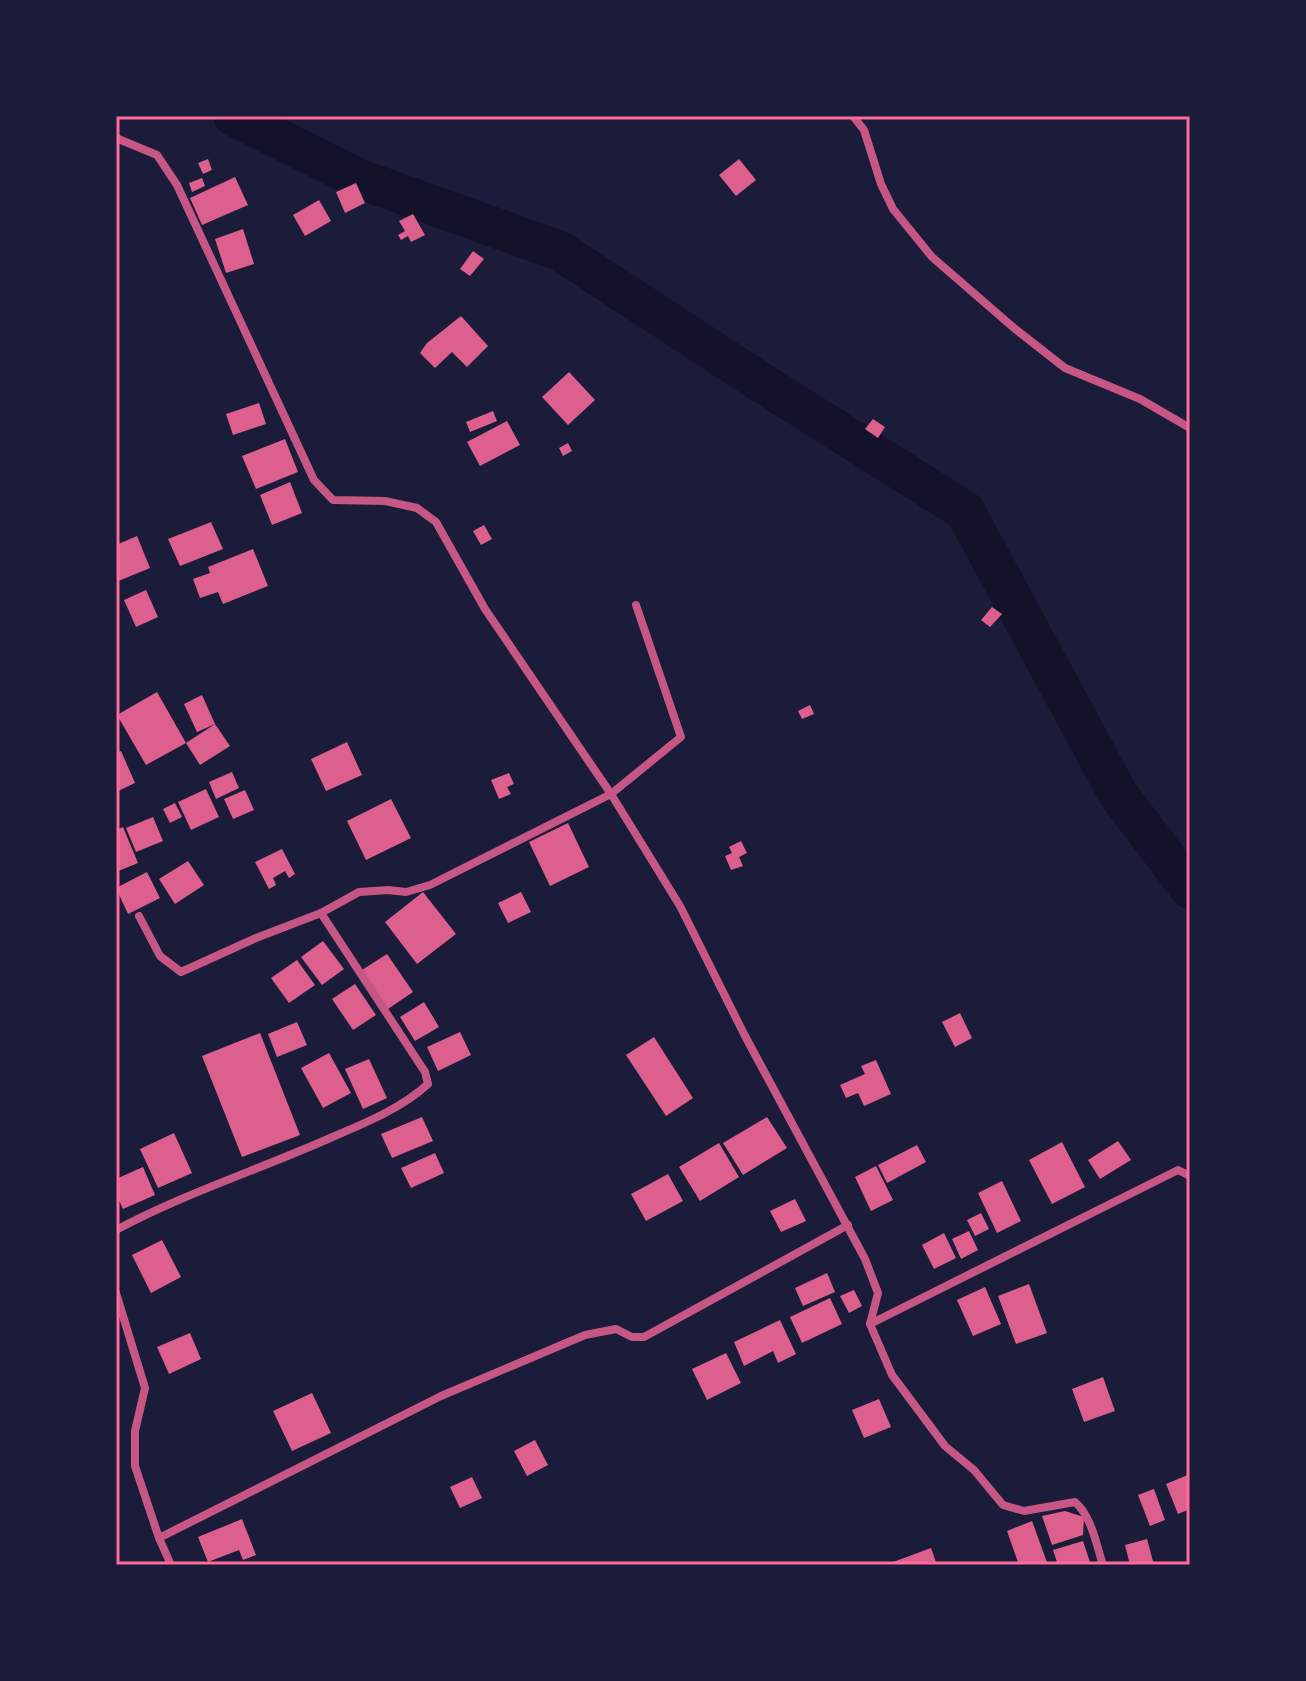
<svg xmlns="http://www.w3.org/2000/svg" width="1306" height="1681" font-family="'Open Sans',sans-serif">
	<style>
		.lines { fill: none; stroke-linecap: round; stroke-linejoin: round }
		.river { stroke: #12122b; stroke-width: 40 }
		.building { fill: #dd5f8e }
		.minor { stroke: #c65784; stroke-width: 8 }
		.neatline { fill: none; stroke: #ff6b9d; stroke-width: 3 }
	</style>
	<rect width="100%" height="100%" fill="#1b1b3a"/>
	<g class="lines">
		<!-- river -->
		<path class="river" d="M233,116L357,178L560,251L762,383L965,511L1118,794L1190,889"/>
	</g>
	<!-- building -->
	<g class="building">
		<path d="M208,159L212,170L203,174L198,163Z"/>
		<path d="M739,159L756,180L736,196L719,175Z"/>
		<path d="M235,177L248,205L202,225L190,198Z"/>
		<path d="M202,178L205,186L192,192L189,183Z"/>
		<path d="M356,183L365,203L345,213L336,192Z"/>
		<path d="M319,200L331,221L305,236L293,215Z"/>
		<path d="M413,214L425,235L411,242L408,236L401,240L398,235L405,231L399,221Z"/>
		<path d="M243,229L254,264L226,273L215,239Z"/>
		<path d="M473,251L484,259L470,276L460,269Z"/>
		<path d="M461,316L488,346L467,367L452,352L435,368L420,353L427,343Z"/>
		<path d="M569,372L595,400L568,425L542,397Z"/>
		<path d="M259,403L266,424L233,435L226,414Z"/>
		<path d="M493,411L497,421L470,432L466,422Z"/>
		<path d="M873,419L885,427L878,438L865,429Z"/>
		<path d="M507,421L520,445L480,466L467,442Z"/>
		<path d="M285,439L298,472L256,489L242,456Z"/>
		<path d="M568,443L572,451L563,456L559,448Z"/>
		<path d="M290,482L302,513L272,525L260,495Z"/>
		<path d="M211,522L223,549L180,566L168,539Z"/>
		<path d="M484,525L492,539L481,545L473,531Z"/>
		<path d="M137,536L150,568L116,582V545Z"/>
		<path d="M253,549L268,586L223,604L218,592L200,598L193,579L210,573L208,567Z"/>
		<path d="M146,590L158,617L136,627L124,600Z"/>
		<path d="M992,607L1002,614L990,627L981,620Z"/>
		<path d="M157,692L186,743L146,765L117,715Z"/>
		<path d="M202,695L215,724L197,732L184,704Z"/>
		<path d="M810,705L814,714L802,719L798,711Z"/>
		<path d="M215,724L230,746L200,765L186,743Z"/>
		<path d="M347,742L362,775L326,791L311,759Z"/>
		<path d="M121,751L135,783L116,792V753Z"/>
		<path d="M232,772L239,788L216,799L209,782Z"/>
		<path d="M509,773L514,784L507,787L511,794L499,799L491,780Z"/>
		<path d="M206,789L219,817L191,830L178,802Z"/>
		<path d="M245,790L254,810L233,819L224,799Z"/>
		<path d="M391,799L411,838L366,860L347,821Z"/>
		<path d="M175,803L182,817L170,823L163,809Z"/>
		<path d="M153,817L163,841L136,852L126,828Z"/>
		<path d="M568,823L589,867L550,886L529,842Z"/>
		<path d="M123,827L138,863L116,872V830Z"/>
		<path d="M741,841L747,853L739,857L743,866L731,870L725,856L732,853L729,847Z"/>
		<path d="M282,849L295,874L289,878L285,871L273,878L276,885L269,889L255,862Z"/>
		<path d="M188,861L204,885L175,904L159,879Z"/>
		<path d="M147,872L160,898L128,914L116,888Z"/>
		<path d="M423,892L456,934L417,964L385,922Z"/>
		<path d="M521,892L531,912L508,923L498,903Z"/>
		<path d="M323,941L344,969L322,985L301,957Z"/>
		<path d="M387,954L413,992L388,1009L362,970Z"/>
		<path d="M297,960L315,985L289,1003L271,978Z"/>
		<path d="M355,984L376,1015L353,1030L332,999Z"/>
		<path d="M424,1002L439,1027L415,1041L400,1017Z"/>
		<path d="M960,1013L972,1038L955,1047L942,1022Z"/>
		<path d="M297,1022L307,1045L277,1057L268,1034Z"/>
		<path d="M460,1032L471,1055L438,1071L427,1047Z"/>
		<path d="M260,1033L300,1135L242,1157L202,1056Z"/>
		<path d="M654,1037L693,1098L666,1116L626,1055Z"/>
		<path d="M329,1053L351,1093L323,1108L301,1068Z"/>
		<path d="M369,1059L387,1098L363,1109L345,1069Z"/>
		<path d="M876,1060L891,1094L864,1106L858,1093L846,1098L840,1085L865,1074L861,1066Z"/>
		<path d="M422,1117L433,1141L392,1158L381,1134Z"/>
		<path d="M767,1117L787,1148L743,1175L723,1143Z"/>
		<path d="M174,1133L192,1173L158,1188L140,1149Z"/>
		<path d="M1118,1141L1131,1160L1100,1179L1088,1160Z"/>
		<path d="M1062,1142L1085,1187L1052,1204L1029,1160Z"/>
		<path d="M719,1143L739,1177L700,1201L679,1167Z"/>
		<path d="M917,1145L926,1162L887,1183L878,1165Z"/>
		<path d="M435,1153L444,1173L411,1188L401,1168Z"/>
		<path d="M876,1166L893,1200L871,1211L855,1177Z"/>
		<path d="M143,1167L155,1195L123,1209L116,1194V1179Z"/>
		<path d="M668,1174L683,1201L646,1221L631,1194Z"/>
		<path d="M1002,1181L1021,1221L997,1233L978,1193Z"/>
		<path d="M795,1199L806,1221L781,1232L770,1211Z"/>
		<path d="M981,1213L989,1229L975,1236L967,1220Z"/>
		<path d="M969,1231L978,1250L961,1259L952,1239Z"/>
		<path d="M944,1233L956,1258L934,1269L922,1245Z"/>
		<path d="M162,1240L181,1277L151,1293L132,1255Z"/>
		<path d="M827,1273L835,1292L803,1306L795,1288Z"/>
		<path d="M1029,1284L1047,1333L1016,1344L998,1296Z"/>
		<path d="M985,1287L1001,1324L973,1336L957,1300Z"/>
		<path d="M854,1290L862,1306L849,1313L840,1296Z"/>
		<path d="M830,1298L842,1324L802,1343L790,1317Z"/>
		<path d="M780,1320L796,1354L778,1363L773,1351L744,1366L734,1342Z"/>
		<path d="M190,1333L201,1359L169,1374L157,1347Z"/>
		<path d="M726,1353L741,1383L707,1400L692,1369Z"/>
		<path d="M1103,1377L1115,1411L1084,1422L1072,1389Z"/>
		<path d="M312,1393L331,1433L292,1451L273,1411Z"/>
		<path d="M879,1399L891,1427L864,1438L852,1410Z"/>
		<path d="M535,1440L548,1465L527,1476L514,1451Z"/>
		<path d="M1190,1474V1509L1178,1514L1166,1484Z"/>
		<path d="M472,1477L482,1498L460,1508L450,1487Z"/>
		<path d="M1154,1489L1165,1520L1150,1526L1138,1495Z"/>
		<path d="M1065,1511L1084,1517L1083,1535L1052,1545L1042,1516Z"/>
		<path d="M242,1519L256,1555L243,1560L239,1550L208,1562L198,1537Z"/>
		<path d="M1032,1521L1048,1565H1019L1007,1531Z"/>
		<path d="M1147,1539L1154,1565H1130L1125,1545Z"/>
		<path d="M1083,1541L1091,1565H1058L1053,1550Z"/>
		<path d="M931,1548L937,1565H885Z"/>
	</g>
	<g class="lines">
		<!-- minor -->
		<g class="minor">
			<path d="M853,116L864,130L881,184L893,209L932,257L1014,328L1065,368L1140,399L1190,428"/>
			<path d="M116,138L157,155L177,185L314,480L333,500L385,501L417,508L436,522L485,609L611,794L680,906L744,1034L865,1259L878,1293L870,1324L892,1375L945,1446L974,1470L1003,1505L1024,1511L1075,1502C1092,1517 1096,1544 1103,1565"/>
			<path d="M139,916L160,956L181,972L256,938L321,913L359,892L388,890L406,892L430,885L611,794L681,737L636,605"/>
			<path d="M116,1230C187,1192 264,1168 337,1135C368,1122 403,1107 428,1084L425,1072L321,913"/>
			<path d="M116,1293L145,1388L135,1431V1466L159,1538L171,1565"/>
			<path d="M870,1324L1178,1170L1190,1176"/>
			<path d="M159,1538L441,1396L585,1335L616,1329L632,1337H644L848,1225"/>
		</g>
	</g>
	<!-- border -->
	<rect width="1306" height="1681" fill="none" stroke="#1b1b3a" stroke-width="236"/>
	<rect x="118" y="118" width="1070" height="1445" class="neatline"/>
</svg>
